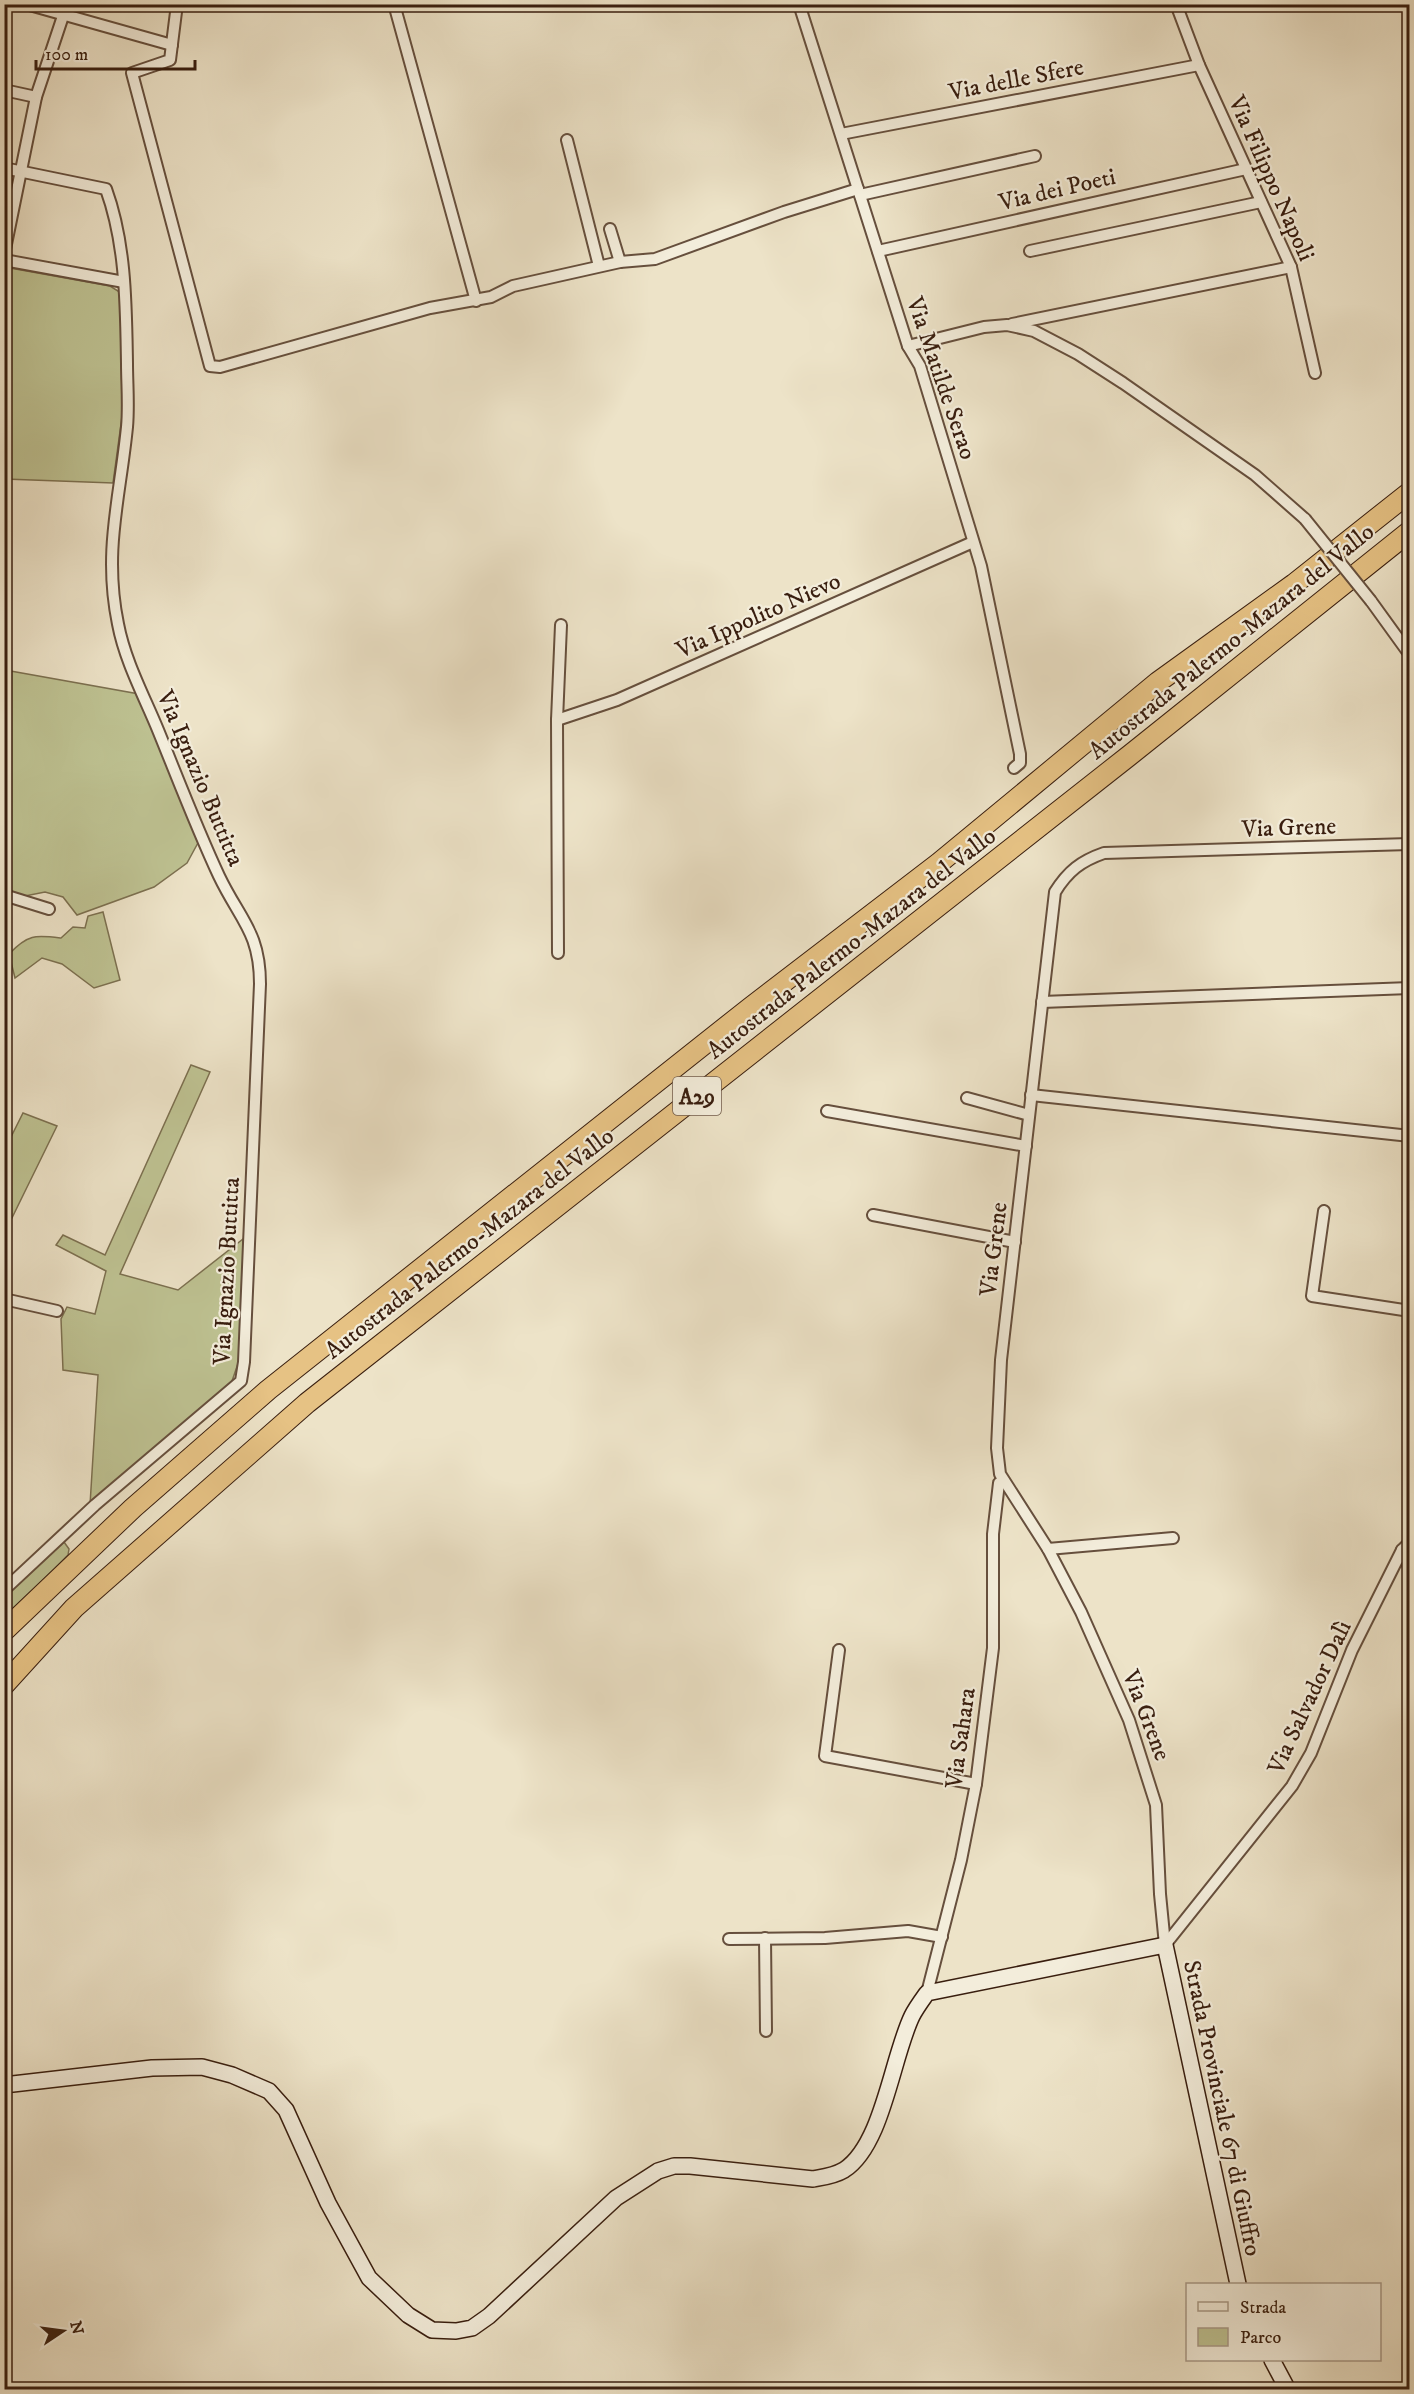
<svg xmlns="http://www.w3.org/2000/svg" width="1414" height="2394" font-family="'IM FELL DW Pica',serif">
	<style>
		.green { fill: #bec292; stroke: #7c7050; stroke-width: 1.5 }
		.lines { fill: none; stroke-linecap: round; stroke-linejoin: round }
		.street-casing { stroke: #664f3d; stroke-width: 14 }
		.secondary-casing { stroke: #391e0f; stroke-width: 18 }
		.highway-casing { stroke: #391e0f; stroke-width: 22 }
		.street { stroke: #f3eddb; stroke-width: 10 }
		.secondary { stroke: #f3eddb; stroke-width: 15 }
		.highway { stroke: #e6c284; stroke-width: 20 }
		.street-bridge-casing { stroke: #664f3d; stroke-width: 14; stroke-linecap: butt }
		.street-bridge { stroke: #f3eddb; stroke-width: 10 }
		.labels { text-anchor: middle; stroke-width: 4.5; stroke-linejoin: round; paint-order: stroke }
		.shield { fill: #f3eddb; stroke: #715c4c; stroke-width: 1.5 }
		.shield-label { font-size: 22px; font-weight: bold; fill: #391e0f }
		.street-label { font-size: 24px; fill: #391e0f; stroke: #f3eddb }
	</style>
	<rect width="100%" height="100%" fill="#ede3c8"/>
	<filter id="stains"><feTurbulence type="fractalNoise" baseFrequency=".00333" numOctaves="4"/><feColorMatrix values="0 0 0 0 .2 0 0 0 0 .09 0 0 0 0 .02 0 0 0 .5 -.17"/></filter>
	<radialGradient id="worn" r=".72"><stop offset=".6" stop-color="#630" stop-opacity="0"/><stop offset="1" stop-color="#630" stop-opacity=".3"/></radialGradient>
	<!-- green -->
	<g class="green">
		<path d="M10,268L110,286L118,291L122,298L123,409L113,483L5,479L4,294Z"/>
		<path d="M5,670L139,694L199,841L187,863L154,887L77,915L63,897L45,892L25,896L5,890Z"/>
		<path d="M103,912L120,980L94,988L62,964L42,958L15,978L9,954C28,934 35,935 61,938L73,927L85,928L88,916Z"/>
		<path d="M191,1065L210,1072L120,1274L178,1290L243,1239L242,1352L232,1381L218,1395L90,1505L98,1375L63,1370L61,1319L67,1307L95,1314L106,1271L56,1245L63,1235L105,1255Z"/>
		<path d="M23,1113L57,1126L8,1226L4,1224L5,1149Z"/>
		<path d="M64,1542L69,1549L68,1555L5,1619V1596L57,1546Z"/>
	</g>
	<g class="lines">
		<!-- street casing -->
		<g class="street-casing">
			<g id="street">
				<path d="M26,4L172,45"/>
				<path d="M177,4L170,60L132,73L210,366L220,367L430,308L491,297L513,286L620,262L655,259L784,212L858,189"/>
				<path d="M394,4L476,301"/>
				<path d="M799,4L908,346L920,366L981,566L1020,754V763L1014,768"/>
				<path d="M1176,4L1199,65L1291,267L1315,373"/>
				<path d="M4,90L36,97"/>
				<path d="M841,134L1199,65"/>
				<path d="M567,140L599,266"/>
				<path d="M4,168L106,189C126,244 126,305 127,363C127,384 129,406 127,427C120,498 103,551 118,624C125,661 144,696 158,730C178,779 197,829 219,876C240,920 260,932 260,984L244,1362L241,1381L95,1505L4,1590"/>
				<path d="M860,195L1035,156"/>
				<path d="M610,229L620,262"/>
				<path d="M878,251L1246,169"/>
				<path d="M1030,251L1261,202"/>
				<path d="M4,254L36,97L67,4"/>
				<path d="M4,260L124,282"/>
				<path d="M1012,324L1291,267"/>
				<path d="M908,346L984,327L1007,325L1034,331L1078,354L1123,383L1255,475L1305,519"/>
				<path d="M1371,601L1410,655"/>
				<path d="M557,720L617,700L973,542"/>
				<path d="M4,895L49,909"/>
				<path d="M558,953L557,720L561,625"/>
				<path d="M1042,1002L1410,988"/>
				<path d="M1031,1095L1410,1136"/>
				<path d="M967,1098L1029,1115"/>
				<path d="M827,1111L1026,1146"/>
				<path d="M1324,1211L1312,1296L1410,1311"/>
				<path d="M873,1215L1015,1242"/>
				<path d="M4,1299L57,1311"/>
				<path d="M1048,1549L1173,1538"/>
				<path d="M1402,1550L1410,1570"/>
				<path d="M839,1650L825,1756L976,1784"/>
				<path d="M765,1938L766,2031"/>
				<path d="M729,1939L825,1938L908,1931L942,1937"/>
				<path d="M1165,1945L1160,1894L1156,1805L1129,1720L1081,1612L1048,1549L1000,1474L997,1448L1001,1360L1055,892C1068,871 1081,861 1104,853L1410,844"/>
				<path d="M1165,1945L1292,1786L1311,1753L1352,1650L1402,1550L1410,1542"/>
				<path d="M927,1993L961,1860L976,1784L993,1648V1534L999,1483"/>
			</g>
		</g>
		<!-- secondary casing -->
		<g class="secondary-casing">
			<g id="secondary">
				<path d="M4,2085L152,2068L202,2067L232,2075L269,2091L286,2110L328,2203L369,2278L408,2315L432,2330L456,2331L472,2328L489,2316L616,2198L658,2171L674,2166H690L813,2179C824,2177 834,2176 844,2170C883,2145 892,2057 912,2016C916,2008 922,2000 927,1993L1165,1945L1238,2284"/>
				<path d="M1272,2360L1288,2390"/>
			</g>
		</g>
		<!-- highway casing -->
		<g class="highway-casing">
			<g id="highway">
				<path d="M4,1631L133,1508L268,1390L751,1007L939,863L1158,682L1294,584L1410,492"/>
				<path d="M4,1685L74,1608L307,1403L1130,755L1410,531"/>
			</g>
		</g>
		<!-- street -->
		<use href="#street" class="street"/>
		<!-- secondary -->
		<use href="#secondary" class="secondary"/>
		<!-- highway -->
		<use href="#highway" class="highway"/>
		<!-- street-bridge casing -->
		<g class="street-bridge-casing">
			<path id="street-bridge" d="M1305,519L1371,601"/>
		</g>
		<!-- street-bridge -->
		<use href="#street-bridge" class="street-bridge"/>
	</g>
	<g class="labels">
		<!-- shield labels -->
		<rect class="shield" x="673" y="1077" width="48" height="38" rx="4.5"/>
		<g class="shield-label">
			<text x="697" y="1104">A29</text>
		</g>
		<!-- street labels -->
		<g class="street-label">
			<text transform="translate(1016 79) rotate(-11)" y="8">Via delle Sfere</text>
			<text transform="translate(1272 178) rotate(66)" y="8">Via Filippo Napoli</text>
			<text transform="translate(1057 189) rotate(-13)" y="8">Via dei Poeti</text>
			<text transform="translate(942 378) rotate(71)" y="8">Via Matilde Serao</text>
			<text transform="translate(758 615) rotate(-24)" y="8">Via Ippolito Nievo</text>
			<text transform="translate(1231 641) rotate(-39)" y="8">Autostrada Palermo-Mazara del Vallo</text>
			<text transform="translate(201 778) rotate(67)" y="8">Via Ignazio Buttitta</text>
			<text transform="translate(1289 827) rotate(-2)" y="8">Via Grene</text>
			<text transform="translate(851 943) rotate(-38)" y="8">Autostrada Palermo-Mazara del Vallo</text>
			<text transform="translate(469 1243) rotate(-38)" y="8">Autostrada Palermo-Mazara del Vallo</text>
			<text transform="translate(993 1249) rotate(-83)" y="8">Via Grene</text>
			<text transform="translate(226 1271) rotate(-87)" y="8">Via Ignazio Buttitta</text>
			<text transform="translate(1309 1697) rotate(-65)" y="8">Via Salvador Dalì</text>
			<text transform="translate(1147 1715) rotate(69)" y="8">Via Grene</text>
			<text transform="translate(960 1738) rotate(-82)" y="8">Via Sahara</text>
			<text transform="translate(1223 2108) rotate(78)" y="8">Strada Provinciale 67 di Giuffro</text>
		</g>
	</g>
	<!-- margin -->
	<rect width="1414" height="2394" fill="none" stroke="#ede3c8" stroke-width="24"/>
	<rect x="6" y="6" width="1402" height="2382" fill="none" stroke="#391e0f" stroke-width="3"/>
	<rect x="12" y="12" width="1390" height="2370" fill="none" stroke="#391e0f" stroke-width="1.5"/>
	<!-- legend -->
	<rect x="1186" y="2283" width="195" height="78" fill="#f3eddb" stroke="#a99a89" stroke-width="1.5"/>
	<rect x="1198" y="2302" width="30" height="9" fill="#f3eddb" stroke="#a99a89" stroke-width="1.5"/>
	<text x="1240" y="2313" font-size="18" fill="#391e0f">Strada</text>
	<rect x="1198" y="2328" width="30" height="18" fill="#bec292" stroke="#a99a89" stroke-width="1.5"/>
	<text x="1240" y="2343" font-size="18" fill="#391e0f">Parco</text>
	<!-- north arrow -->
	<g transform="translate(63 2331) rotate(77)" stroke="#f3eddb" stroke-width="4.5" paint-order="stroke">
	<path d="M0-4.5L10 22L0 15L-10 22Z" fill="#391e0f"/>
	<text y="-9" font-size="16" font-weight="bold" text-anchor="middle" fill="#391e0f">N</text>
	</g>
	<!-- scale -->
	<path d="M36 60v9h159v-9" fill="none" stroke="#391e0f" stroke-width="3"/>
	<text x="45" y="60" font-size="18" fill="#391e0f" stroke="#f3eddb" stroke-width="4.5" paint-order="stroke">100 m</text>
	<rect width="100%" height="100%" filter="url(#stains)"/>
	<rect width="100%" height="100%" fill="url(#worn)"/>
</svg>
